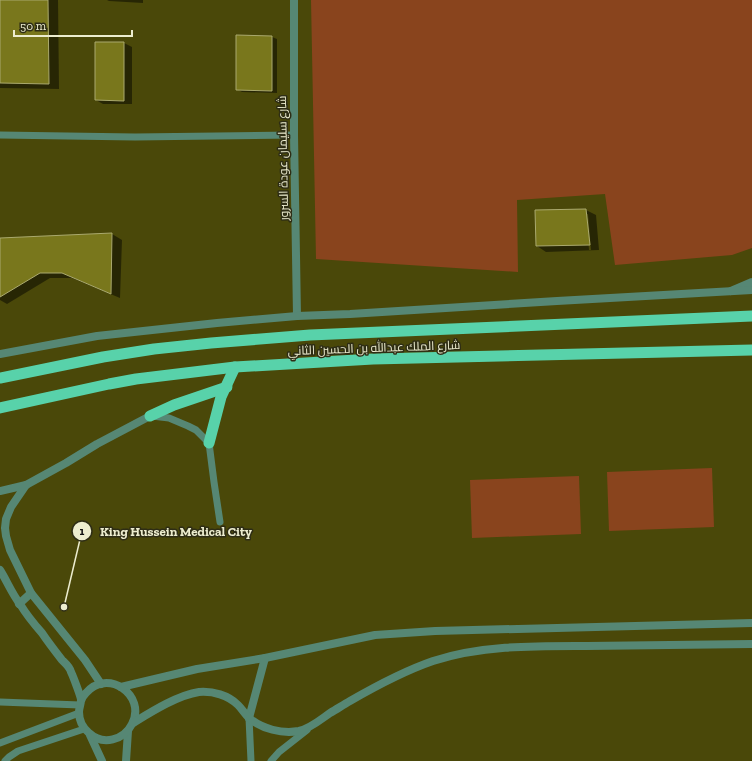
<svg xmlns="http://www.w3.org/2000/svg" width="752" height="761" font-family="'Zilla Slab',Cairo,serif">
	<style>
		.green { fill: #89441d }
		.shadow { fill: #0007; fill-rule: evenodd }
		.building { fill: #79771c; stroke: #aaa96e }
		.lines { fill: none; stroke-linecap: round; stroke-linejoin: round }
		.service { stroke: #568774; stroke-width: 7 }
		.minor { stroke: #568774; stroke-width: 8 }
		.tertiary { stroke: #568774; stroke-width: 8 }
		.trunk { stroke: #58d2aa; stroke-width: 11 }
		.labels { text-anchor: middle; stroke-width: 3; stroke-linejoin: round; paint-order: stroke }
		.street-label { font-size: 12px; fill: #ededcf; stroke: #2e2d15 }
		.leader { fill: none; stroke: #ededcf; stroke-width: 1.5 }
		.callout-dot { fill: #ededcf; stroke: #2e2d15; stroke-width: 1.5 }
		.mark-label { font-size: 12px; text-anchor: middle; font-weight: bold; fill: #111 }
		.callout-label { font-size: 13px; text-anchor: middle; font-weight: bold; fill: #ededcf; stroke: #2e2d15; stroke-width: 3; stroke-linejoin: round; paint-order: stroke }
	</style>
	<rect width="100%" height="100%" fill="#4a4809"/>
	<!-- green -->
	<g class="green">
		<path d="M311,0H752V248L732,255L615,265L605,194L517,200L518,272L316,259Z"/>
		<path d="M712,468L714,527L609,531L607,472Z"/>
		<path d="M579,476L581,534L472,538L470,480Z"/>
	</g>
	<!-- shadow -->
	<g class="shadow">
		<path d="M0,0H58L59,89L0,88Z"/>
		<path d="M107,0H143V3L109,1Z"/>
		<path d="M272,37L277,39V93L242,92L237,89Z"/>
		<path d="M96,43H124L132,47V104H103L96,100Z"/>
		<path d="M586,210L596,215L599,250L546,252L537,246ZM586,214H588L591,250H589Z"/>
		<path d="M112,234L122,240L120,298L72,278H50L7,304L0,300V239Z"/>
	</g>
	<!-- building -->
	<g class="building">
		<path d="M0,0H48L49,84L0,83Z"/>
		<path d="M236,35L272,36V91L236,90Z"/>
		<path d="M95,42H124V101L95,100Z"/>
		<path d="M586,209L590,245L536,246L535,210Z"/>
		<path d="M112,233L111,294L62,273H40L0,297V238Z"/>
	</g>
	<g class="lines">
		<!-- service -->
		<g class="service">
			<path d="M0,135L135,137L294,135"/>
			<path d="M152,416L169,418L188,426L196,430L209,443L214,482L220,522"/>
			<path d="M0,702L80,705"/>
			<path d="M249,718L251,761"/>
			<path d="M0,743L79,713"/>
			<path d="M5,761L9,757L18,751L84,729"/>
			<path d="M271,761L279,752L307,730"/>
		</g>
		<!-- minor -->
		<g class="minor">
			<path d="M294,0V135L297,316"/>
			<path d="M731,291L752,282"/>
			<path d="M90,735L102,761"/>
			<path d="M126,761L128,731"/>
		</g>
		<!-- tertiary -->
		<g class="tertiary">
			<path d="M0,354L97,336L217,323L297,316L350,314L557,301L752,290"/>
			<path d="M0,491L26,485"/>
			<path d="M0,570C7,581 12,594 20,604C26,614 34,624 42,633C48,642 55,651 62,660C65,663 70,667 71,672C73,676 81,697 81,700C81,704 79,708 79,712C79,720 83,728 89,733C103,746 124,740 132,724C147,695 107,668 86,693C84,695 82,698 81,701"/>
			<path d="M19,604L31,593"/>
			<path d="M101,684L85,660L31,593L10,550L6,536L5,528L6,519L11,507L26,485L66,463L97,444L150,416"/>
			<path d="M121,687L197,669L265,658L375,635L435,631L752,623"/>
			<path d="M249,718L265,658"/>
			<path d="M133,723C151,712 178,695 199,692C213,691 228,695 238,705C242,709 245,714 249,718C262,729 282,734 299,731C311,728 320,720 330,713C337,709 343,705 350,701C376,686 404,671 433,661C483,645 535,646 587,646C642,645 697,645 752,644"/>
		</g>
		<!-- trunk -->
		<g class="trunk">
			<path d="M0,378L103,357L154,349L211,343L310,335L752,316"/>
			<path d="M0,408L109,384L136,379L235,367L373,359L752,350"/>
			<path d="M150,416L174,405L227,387"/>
			<path d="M209,443L221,397L235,367"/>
		</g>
	</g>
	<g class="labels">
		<!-- street labels -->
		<g class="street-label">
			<text transform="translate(283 158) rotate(-91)" y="4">شارع سليمان عودة السرور</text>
			<text transform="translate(374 348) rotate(-2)" y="4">شارع الملك عبدالله بن الحسين الثاني</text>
		</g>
	</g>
	<!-- callouts -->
	<path class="leader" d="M64 607L82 531"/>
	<g class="callout-dot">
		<circle cx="64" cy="607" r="4"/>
		<circle cx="82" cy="531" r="10"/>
	</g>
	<g class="mark-label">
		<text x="82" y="535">1</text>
	</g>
	<g class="callout-label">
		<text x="176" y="536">King Hussein Medical City</text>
	</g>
	<!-- scale -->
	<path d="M14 30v6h118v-6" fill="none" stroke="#ededcf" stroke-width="2"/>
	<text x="20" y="30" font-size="12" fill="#ededcf" stroke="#2e2d15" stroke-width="3" paint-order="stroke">50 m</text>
</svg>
